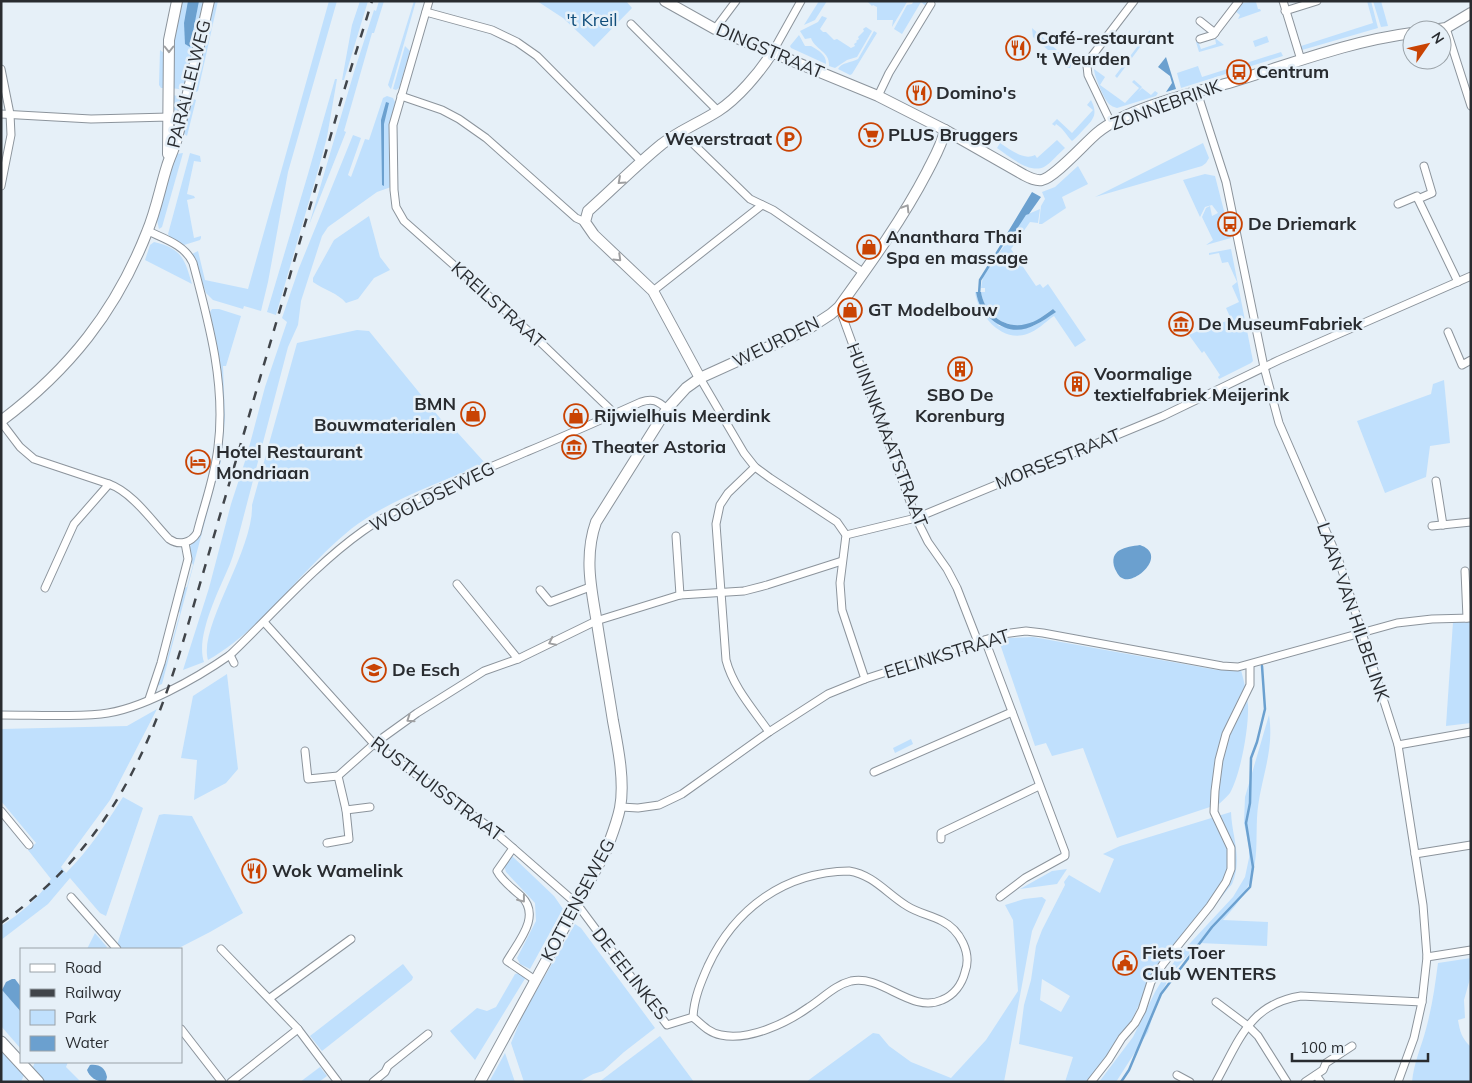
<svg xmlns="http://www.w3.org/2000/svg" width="1472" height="1083" font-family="Mulish,sans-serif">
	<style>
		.green { fill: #c0e0fd; fill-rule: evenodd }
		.water { fill: #6ba0cf }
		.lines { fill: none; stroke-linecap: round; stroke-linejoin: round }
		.stream { stroke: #6ba0cf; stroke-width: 2.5 }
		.street-casing { stroke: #8c949c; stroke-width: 9 }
		.secondary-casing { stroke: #8c949c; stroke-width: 12 }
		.primary-casing { stroke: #8c949c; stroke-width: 13 }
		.street { stroke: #fff; stroke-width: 7 }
		.secondary { stroke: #fff; stroke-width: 10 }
		.primary { stroke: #fff; stroke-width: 11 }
		.rail { stroke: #41454a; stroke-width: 2.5; stroke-dasharray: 9 9; stroke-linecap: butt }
		.oneway { stroke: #9fa0a2 }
		.labels { text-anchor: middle; stroke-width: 5; stroke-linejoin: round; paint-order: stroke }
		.park-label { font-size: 18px; fill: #104d7a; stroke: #e6f0f8 }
		.poi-label { font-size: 18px; font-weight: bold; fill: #292c30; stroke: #e6f0f8; text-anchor: start }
		.street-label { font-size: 18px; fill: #292c30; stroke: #e6f0f8 }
	</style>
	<rect width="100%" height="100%" fill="#e6f0f8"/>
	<!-- green -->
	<g class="green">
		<path d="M180,1H206L186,90L171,88V48Z"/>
		<path d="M212,1H218L198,91L196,92L192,91Z"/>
		<path d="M329,1H337L288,172L268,282L261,311L244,306L243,309L213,300L206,293L192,254L198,251L205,280L248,289Z"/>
		<path d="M360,1H368L344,80H342L352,25Z"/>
		<path d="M379,1H384L374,33H372L344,131L346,132L309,225L354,72L374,10L376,11Z"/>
		<path d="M414,1H416L391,89L390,88L388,85Z"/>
		<path d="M537,1H626L632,8L594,47L563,18Z"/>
		<path d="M819,1H827L815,20L804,25Z"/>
		<path d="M867,1H907V2L892,27L893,20H877V7L873,5L872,6Z"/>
		<path d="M914,1H924L928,3L926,6L921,2L902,34L894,29L907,5L912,4Z"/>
		<path d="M1259,1L1256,2L1258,9H1260L1261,11L1238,19L1240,15L1235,11L1241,3Z"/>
		<path d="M1367,1H1371L1378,28L1302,50L1301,46L1373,23Z"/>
		<path d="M1373,1H1381L1388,26L1381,27Z"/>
		<path d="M822,16L827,18L820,29L823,32H826L834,40L837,39L851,48L855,46L854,44L857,42L856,41L859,39L858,37L864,31L863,29L866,27L872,31L857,57L847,60L835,68L829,66C830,51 815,50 811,38L805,39L800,31L818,22Z"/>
		<path d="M1032,28L1057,50H1048L1033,37Z"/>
		<path d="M1150,30L1151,35H1149L1117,78L1115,76Z"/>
		<path d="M874,31L877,33L852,74L850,75L838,69C842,62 851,63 858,59Z"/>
		<path d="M799,35L805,46H811C818,50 827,55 826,64L791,48L790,46Z"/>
		<path d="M1267,36L1269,42L1255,47L1253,41Z"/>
		<path d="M1215,38L1224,45L1199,52L1196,42L1198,41L1201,49L1216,44Z"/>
		<path d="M405,46L410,51L399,88L396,90L393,89Z"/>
		<path d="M160,50L165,54L166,88H161L159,85Z"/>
		<path d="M1060,52L1072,63L1070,68H1068L1051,53Z"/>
		<path d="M1281,52L1283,56L1181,88L1177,73L1198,66L1202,77Z"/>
		<path d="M1094,69L1105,77L1100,85L1125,103L1139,88L1132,82L1134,80L1142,87L1138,92L1142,88L1151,95L1155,91L1158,93L1156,96L1117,108C1114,107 1111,106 1109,104C1104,99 1094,76 1094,69Z"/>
		<path d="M335,79H337L327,137L319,167L276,315L267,312L308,174Z"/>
		<path d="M172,95L185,97L181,109L178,111L174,110Z"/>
		<path d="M387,96L393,98L395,102L390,129L391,187L377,192L328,227L322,236L301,301L298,325L288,347L239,534C236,544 234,554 230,564C220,588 195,636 204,662L183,670L209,588L231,504L247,455L265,387L287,322L282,318L299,268L353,135L361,138L348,175L351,177L365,139L369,140L383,98Z"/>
		<path d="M190,98L196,100L187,136L182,132Z"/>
		<path d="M1091,100C1098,114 1094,119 1084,129C1080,133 1076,138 1072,141C1065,134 1064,129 1056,124L1055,126L1052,124L1057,119L1072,133L1093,110L1087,105Z"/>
		<path d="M1057,140L1065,148C1058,154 1051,163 1044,167C1029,174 1009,156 997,148L1000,143C1010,149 1023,161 1035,155L1037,158Z"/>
		<path d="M1203,143L1209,158L1206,163L1202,166L1095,197Z"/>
		<path d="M183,153L162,227L159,229L157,220L176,154Z"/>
		<path d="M190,153L200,156L201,162L194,161L187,194L194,196L195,198L187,200L194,238L201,236V238L200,240L184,245L170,237L168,234Z"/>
		<path d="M1078,166L1088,184L1062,197L1066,208L1042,224H1039L1041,206L1045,199L1042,192L1055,187Z"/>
		<path d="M1205,174L1215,176L1231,238L1206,245L1213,240L1202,217L1206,208L1210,206L1212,216L1218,213L1212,205L1205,207L1200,217L1183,180Z"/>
		<path d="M1040,209L1038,223L1030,222L1011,249L1036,286L1040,284L1043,288L1048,284L1086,340L1075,347L1054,316C1045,322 1037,331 1027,334C1002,343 978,315 975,292H976L978,300L999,326C1029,330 1030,330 1055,312L1053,309C1045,314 1038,321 1029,324C1007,331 984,314 981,292H985V288H981L983,276L1026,215Z"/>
		<path d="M369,216L380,257L390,270L374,278L358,299L346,303C338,293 324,290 313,282V278L334,240Z"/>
		<path d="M154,242C182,248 185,260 192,284L145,260L150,245Z"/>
		<path d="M1231,249L1253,361L1251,363L1219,379L1218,377L1220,375L1204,351L1202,353L1189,335L1209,326L1212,327L1231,319L1226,308L1239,302L1232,286L1237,282L1228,262L1222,263L1219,253L1209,255V253Z"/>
		<path d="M212,309H219L241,316L226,366H223L225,418L221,461L162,684L157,686L156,685L162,665L166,663L180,613L178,609L184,588L187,587L193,565L191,561L190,546L199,536L220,462L219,460C230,411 219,360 210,312Z"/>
		<path d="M357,330L369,331L453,434L457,432L485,463C440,483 390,499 351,529C301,569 264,628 208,660C198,627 254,550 252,505L297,343Z"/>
		<path d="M1444,380L1450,443L1430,446L1426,477L1385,493L1357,421L1431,394L1433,384Z"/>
		<path d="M1453,622H1471V723L1446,726Z"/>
		<path d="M1033,637L1217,670H1241C1244,681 1247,693 1248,705C1249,727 1241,773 1230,793C1227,797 1223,800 1219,804L1117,838L1083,748L1052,756L1046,743L1035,746L999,641L1010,638Z"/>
		<path d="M227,674L238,769L226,783L194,800L197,760L181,758L193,696Z"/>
		<path d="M157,709L110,800L61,867L66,873C89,850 106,824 123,797L143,808L106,916L100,913L70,878L48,904L1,940V926C20,914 39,898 51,879L28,850L36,843L1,801V729L127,726Z"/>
		<path d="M1269,715C1275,753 1259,781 1257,818C1256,839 1258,859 1251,879C1246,894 1233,909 1223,920L1268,922L1267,946L1199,943L1172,973L1158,998L1148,1032L1116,1082H1099L1133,1037L1155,992L1169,969L1179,955L1233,897L1245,877L1249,858V847L1244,823L1245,797Z"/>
		<path d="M911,739L913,744L895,753L893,748Z"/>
		<path d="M1231,812C1232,838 1243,858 1232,884L1147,988L1128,1028L1088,1082H1065L1073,1057L1019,1044L1024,1005L1031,980L1036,946L1042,930L1065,885L1064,882L1069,875L1100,893L1114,859L1103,854L1120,846ZM1042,979L1070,996L1061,1012L1040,1000Z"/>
		<path d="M164,814L192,816L243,913L210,932L177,949H121L117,945L159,815Z"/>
		<path d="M512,856L554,896L563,909L530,969L520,964L517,958L536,921L535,903L506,872L504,865Z"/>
		<path d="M1067,869L1057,884L1020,889L1052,871Z"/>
		<path d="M1042,897L1046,900L1032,931L1004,1082H806L873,1033L879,1034L889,1046L911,1062L951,1078L986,1040L1018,991L1013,920L1005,905L1024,899Z"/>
		<path d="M575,924L581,928L655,1028L624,1052L603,1071L593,1074L579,1082H524L511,1043L524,1012Z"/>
		<path d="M95,933L107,947L106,949H87Z"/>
		<path d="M1471,958V975L1464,1000L1465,1018L1458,1020C1460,1032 1462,1039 1471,1047V1080L1463,1082H1412C1414,1062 1421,1048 1426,1029C1432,1007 1435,986 1438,963Z"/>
		<path d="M403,964L413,977L412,980L322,1051L310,1036Z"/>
		<path d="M519,973L526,977L475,1060L450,1031L477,1008L487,1011L496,1007L515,974Z"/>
		<path d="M1,989L21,1012V1049L1,1026Z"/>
		<path d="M660,1036L694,1082H599Z"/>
		<path d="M1,1050L24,1075L21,1082H1Z"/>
		<path d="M505,1053L515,1082H489Z"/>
		<path d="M35,1062H68L66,1067L81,1082H46L32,1069Z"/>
		<path d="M320,1067L327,1076L319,1082H300Z"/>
	</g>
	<!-- water -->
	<g class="water">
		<path d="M188,1H199L190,47L185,44L184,23Z"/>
		<path d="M1166,57L1176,89L1166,92L1172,83L1170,76L1158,67Z"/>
		<path d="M386,102L389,103L384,124V186L382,185L381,120Z"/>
		<path d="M1032,192L1041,197L1029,214L1026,215L1007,244L1003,240Z"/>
		<path d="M976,292H981C984,313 1005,330 1026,324C1036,322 1045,315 1053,309L1056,312C1033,328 1015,339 991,319C982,312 978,303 976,292Z"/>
		<path d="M1140,545C1169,555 1134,586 1122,578C1118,576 1117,572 1115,569C1108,549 1126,547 1140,545Z"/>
		<path d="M12,979H15L21,987V1012L2,990L6,982Z"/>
		<path d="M90,1065C100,1064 105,1068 107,1077L106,1081C98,1083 90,1078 87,1070Z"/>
	</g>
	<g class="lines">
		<!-- stream -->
		<g class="stream">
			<path d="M979,294L980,280L1005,240"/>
			<path d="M1121,1082L1129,1070L1161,994L1212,927L1250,887L1253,867L1246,823L1250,803L1251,758L1257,742L1265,709L1262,666"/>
		</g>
		<!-- street casing -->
		<g class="street-casing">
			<g id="street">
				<path d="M429,1L393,125L394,190L396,207L404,221L534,336L614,413"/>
				<path d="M1283,1L1301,60"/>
				<path d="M1285,11L1317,1"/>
				<path d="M426,12L492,30L517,42L537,56L642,162"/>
				<path d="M1200,21L1215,33"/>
				<path d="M631,24L718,111"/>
				<path d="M1446,28L1471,106"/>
				<path d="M715,29L736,1"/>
				<path d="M1200,39L1213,35L1239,1"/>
				<path d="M772,53L801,1"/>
				<path d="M1,69L10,114L11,135L1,186"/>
				<path d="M1197,92L1226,182L1264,367L1279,423L1339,561L1398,745L1423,905L1427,957L1422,1002L1414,1038L1398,1082"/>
				<path d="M401,96L442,110L459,119L486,138L576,218L585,222"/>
				<path d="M878,96L889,73L931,4"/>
				<path d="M1,114L91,119L169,117L181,120"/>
				<path d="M1111,123L1088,75L1087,66L1092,56L1134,1"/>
				<path d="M680,131L750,199L773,210L864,273"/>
				<path d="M1424,166L1432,193L1418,199L1458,282"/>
				<path d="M1398,204L1417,196L1418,199"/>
				<path d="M653,291L762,205"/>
				<path d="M839,307L916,518L928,542L947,569L957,588L978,642"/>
				<path d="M1448,332L1462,365L1471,360"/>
				<path d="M700,378L744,453L755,467L770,478L837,522L846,535L840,583L842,610L865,679"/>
				<path d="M1,422L20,447L34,459L109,484L74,524L45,588"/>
				<path d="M755,467L728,493L720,505L716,524L726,660C733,687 753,709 769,732"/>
				<path d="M1436,481L1443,525"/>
				<path d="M109,484C132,492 152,521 169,539C179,546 191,543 197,533C204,505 215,476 218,447C226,385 209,323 193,263C185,245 165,239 148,231"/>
				<path d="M1432,526L1471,522"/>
				<path d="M846,535L916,518L1163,416L1279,360L1471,276"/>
				<path d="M676,536L680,595"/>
				<path d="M1465,571L1467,618"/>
				<path d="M457,584L518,659"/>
				<path d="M540,590L550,602L590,587"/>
				<path d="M264,622L374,744L489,827L577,904L667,1025L693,1017"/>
				<path d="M985,640L1065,852V856L1025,878L1000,897"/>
				<path d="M230,655L234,663"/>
				<path d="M149,699L161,663L188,559L185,543"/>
				<path d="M1,715C34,715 69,717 101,714C141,710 197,678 230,655C272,615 315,565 363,531C412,496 471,476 526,452C565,436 603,419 641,402C653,398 658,401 667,409"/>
				<path d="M1398,745L1471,732"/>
				<path d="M305,751L308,779L338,776"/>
				<path d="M874,772L1012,712"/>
				<path d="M621,807L638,808L659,805L682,794L769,732L828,694L865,679L1003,634L1026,631L1043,633L1222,666L1238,667L1397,623L1432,619L1471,618"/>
				<path d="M346,810L370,807"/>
				<path d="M1,811L29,845"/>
				<path d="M941,839V833L1039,786"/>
				<path d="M327,843L349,839L346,810L338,776L374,744L417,713L484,671L518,659L596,621L680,595L744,591L767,585L842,561"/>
				<path d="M513,848L497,871C502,881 512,888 521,896C542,916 518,942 507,961L535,980"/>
				<path d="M1415,854L1471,845"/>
				<path d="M849,871C874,875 887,894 907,906C918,913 930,915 942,921C960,930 972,953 965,972C962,984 954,995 942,1000C911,1014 882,974 851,981C835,985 823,998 809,1007C787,1023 749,1041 721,1035C709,1033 701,1024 693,1017C694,998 701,982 708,966C735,908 785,872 849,871Z"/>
				<path d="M71,897L117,949"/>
				<path d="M221,949L298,1029L338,1082"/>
				<path d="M1427,957L1471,950"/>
				<path d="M270,998L351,939"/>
				<path d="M1216,1002L1248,1026L1258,1036L1287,1082"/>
				<path d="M181,1029L222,1082"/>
				<path d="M1177,1075L1190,1082"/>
				<path d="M1316,1075L1321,1082"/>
				<path d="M231,1082L298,1029"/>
				<path d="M373,1082L385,1072L388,1066L428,1034"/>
				<path d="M1091,1082L1109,1059L1122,1038L1135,1023L1142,1010L1151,982L1163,964L1210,906L1226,882L1231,869V848L1214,812L1215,791L1219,760L1226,734L1250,685V665"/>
				<path d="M1216,1082C1239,1041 1249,1004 1301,996L1422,1002"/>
				<path d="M1305,1082L1323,1070L1326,1063L1352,1046"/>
			</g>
		</g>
		<!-- secondary casing -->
		<g class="secondary-casing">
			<g id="secondary">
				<path d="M665,1L715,29L878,96L945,130L1024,175C1030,178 1036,181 1042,180C1055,177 1085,143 1097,133C1127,108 1193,93 1232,82C1291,64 1350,41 1412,33"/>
				<path d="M1433,30L1446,28L1471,13"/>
				<path d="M168,154L169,40L177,1"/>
				<path d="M700,378L653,291L594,235L585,222L588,211C613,189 636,165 662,144C679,131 699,123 718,111C738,98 759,73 772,53"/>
				<path d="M1,421C69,370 116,311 147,232C156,211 160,188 167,166C170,156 176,145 178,134C189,90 199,46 209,1"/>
				<path d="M480,1082L606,851C611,837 617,823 620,808C625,782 618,747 613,721C608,689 602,656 597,623C591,589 584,556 596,522L667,409L686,388L700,378L808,329L831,314L839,307C870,264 902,220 927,172C934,158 942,145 945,130"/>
			</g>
		</g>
		<!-- primary casing -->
		<g class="primary-casing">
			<path id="primary" d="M1,1042L38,1082"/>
		</g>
		<!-- street -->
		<use href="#street" class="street"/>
		<!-- secondary -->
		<use href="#secondary" class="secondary"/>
		<!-- primary -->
		<use href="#primary" class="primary"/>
		<!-- rail -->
		<path class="rail" d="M1,923C103,852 148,758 183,642L342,97L372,1"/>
	</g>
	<!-- one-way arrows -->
	<defs><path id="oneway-chevron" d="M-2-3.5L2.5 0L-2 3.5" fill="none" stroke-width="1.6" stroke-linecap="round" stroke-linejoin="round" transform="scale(1.25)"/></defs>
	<g class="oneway">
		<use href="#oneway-chevron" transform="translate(169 49) rotate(90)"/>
		<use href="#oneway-chevron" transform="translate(621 181) rotate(138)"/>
		<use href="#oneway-chevron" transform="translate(906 208) rotate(-58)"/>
		<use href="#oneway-chevron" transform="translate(618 258) rotate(44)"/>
		<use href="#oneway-chevron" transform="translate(552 642) rotate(154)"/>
		<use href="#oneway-chevron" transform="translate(410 719) rotate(145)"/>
		<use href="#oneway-chevron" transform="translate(522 899) rotate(52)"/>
	</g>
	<!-- icons -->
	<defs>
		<g id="restaurant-ring" transform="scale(1.25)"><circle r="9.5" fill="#e6f0f8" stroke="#c94303" stroke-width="1.5"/><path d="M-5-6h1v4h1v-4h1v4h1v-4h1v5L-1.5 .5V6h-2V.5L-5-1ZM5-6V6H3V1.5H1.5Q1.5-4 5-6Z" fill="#c94303"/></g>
		<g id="bus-ring" transform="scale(1.25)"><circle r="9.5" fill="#e6f0f8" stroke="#c94303" stroke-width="1.5"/><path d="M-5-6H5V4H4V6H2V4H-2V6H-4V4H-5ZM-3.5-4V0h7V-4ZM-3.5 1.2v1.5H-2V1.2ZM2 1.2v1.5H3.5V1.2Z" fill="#c94303"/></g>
		<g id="supermarket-ring" transform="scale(1.25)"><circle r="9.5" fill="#e6f0f8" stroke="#c94303" stroke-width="1.5"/><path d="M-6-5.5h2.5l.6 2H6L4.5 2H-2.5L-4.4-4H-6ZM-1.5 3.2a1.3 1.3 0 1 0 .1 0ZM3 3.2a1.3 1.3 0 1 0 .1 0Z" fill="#c94303"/></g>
		<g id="parking-ring" transform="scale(1.25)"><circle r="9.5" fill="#e6f0f8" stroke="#c94303" stroke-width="1.5"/><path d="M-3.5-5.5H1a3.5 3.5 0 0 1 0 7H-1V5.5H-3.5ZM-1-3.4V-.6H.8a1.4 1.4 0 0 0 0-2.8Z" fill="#c94303"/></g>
		<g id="shop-ring" transform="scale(1.25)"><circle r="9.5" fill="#e6f0f8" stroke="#c94303" stroke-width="1.5"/><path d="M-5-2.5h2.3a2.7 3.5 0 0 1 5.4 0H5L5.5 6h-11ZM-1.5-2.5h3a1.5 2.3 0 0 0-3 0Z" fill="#c94303"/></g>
		<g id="museum-ring" transform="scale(1.25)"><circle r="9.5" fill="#e6f0f8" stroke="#c94303" stroke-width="1.5"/><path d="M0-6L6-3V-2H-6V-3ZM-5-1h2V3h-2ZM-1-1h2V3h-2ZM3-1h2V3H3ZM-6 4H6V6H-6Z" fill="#c94303"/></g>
		<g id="building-ring" transform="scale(1.25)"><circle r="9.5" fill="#e6f0f8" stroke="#c94303" stroke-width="1.5"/><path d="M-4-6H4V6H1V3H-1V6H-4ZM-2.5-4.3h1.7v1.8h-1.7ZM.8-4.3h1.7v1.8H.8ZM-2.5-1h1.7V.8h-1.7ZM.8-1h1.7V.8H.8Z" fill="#c94303"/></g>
		<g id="hotel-ring" transform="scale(1.25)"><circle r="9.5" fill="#e6f0f8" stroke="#c94303" stroke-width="1.5"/><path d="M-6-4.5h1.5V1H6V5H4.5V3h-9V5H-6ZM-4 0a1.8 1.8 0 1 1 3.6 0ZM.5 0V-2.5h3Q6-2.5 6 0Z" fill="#c94303"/></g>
		<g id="school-ring" transform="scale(1.25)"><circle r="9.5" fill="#e6f0f8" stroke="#c94303" stroke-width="1.5"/><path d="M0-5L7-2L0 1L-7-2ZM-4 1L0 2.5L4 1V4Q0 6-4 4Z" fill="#c94303"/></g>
		<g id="civic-ring" transform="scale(1.25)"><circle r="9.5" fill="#e6f0f8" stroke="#c94303" stroke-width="1.5"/><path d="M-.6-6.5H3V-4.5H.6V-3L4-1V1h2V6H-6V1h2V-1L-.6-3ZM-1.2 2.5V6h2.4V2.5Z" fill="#c94303"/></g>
	</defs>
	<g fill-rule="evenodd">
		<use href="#restaurant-ring" x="1018" y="48"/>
		<use href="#bus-ring" x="1239" y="72"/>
		<use href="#restaurant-ring" x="919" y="93"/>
		<use href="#supermarket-ring" x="871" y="135"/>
		<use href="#parking-ring" x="789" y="139"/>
		<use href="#bus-ring" x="1230" y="224"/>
		<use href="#shop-ring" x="869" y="247"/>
		<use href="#shop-ring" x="850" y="310"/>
		<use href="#museum-ring" x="1181" y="324"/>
		<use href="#building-ring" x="960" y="369"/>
		<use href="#building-ring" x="1077" y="384"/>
		<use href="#shop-ring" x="473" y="414"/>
		<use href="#shop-ring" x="576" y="416"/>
		<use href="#museum-ring" x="574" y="447"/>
		<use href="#hotel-ring" x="198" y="462"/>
		<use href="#school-ring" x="374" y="670"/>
		<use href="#restaurant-ring" x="254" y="871"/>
		<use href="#civic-ring" x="1125" y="963"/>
	</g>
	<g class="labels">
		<!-- park labels -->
		<g class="park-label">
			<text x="592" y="26">'t Kreil</text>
		</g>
		<!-- poi labels -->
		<g class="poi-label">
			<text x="1036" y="44">Café-restaurant<tspan x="1036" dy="21">'t Weurden</tspan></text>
			<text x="1256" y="78">Centrum</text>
			<text x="936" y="99">Domino's</text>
			<text x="888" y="141">PLUS Bruggers</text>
			<text x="772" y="145" text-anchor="end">Weverstraat</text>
			<text x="1248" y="230">De Driemark</text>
			<text x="886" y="243">Ananthara Thai<tspan x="886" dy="21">Spa en massage</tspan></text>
			<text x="868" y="316">GT Modelbouw</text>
			<text x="1198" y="330">De MuseumFabriek</text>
			<text x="1094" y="380">Voormalige<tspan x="1094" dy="21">textielfabriek Meijerink</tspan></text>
			<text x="960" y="401" text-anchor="middle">SBO De<tspan x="960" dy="21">Korenburg</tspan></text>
			<text x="456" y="410" text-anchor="end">BMN<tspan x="456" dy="21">Bouwmaterialen</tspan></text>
			<text x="594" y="422">Rijwielhuis Meerdink</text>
			<text x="592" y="453">Theater Astoria</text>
			<text x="216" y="458">Hotel Restaurant<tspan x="216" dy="21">Mondriaan</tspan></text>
			<text x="392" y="676">De Esch</text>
			<text x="272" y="877">Wok Wamelink</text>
			<text x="1142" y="959">Fiets Toer<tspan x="1142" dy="21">Club WENTERS</tspan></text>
		</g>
		<!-- street labels -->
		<g class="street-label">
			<text transform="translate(770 51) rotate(23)" y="6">DINGSTRAAT</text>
			<text transform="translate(189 84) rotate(-76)" y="6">PARALLELWEG</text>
			<text transform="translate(1166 105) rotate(-20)" y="6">ZONNEBRINK</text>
			<text transform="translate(498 305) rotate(42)" y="6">KREILSTRAAT</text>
			<text transform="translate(776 342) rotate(-26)" y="6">WEURDEN</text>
			<text transform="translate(887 435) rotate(69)" y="6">HUININKMAATSTRAAT</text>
			<text transform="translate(1058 459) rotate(-22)" y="6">MORSESTRAAT</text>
			<text transform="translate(432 497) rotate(-26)" y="6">WOOLDSEWEG</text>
			<text transform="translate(1353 612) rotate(71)" y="6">LAAN VAN HILBELINK</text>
			<text transform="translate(947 654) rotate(-17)" y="6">EELINKSTRAAT</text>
			<text transform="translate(437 789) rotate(37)" y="6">RUSTHUISSTRAAT</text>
			<text transform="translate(578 900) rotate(-62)" y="6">KOTTENSEWEG</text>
			<text transform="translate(630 974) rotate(52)" y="6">DE EELINKES</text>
		</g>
	</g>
	<!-- border -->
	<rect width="1472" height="1083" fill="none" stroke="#292c30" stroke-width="5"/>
	<!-- legend -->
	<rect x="20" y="948" width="162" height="115" fill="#e6f0f8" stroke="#9aa2a8"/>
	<rect x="30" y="964" width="25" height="8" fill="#ffffff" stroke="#9aa2a8"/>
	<text x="65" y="973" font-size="15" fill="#292c30">Road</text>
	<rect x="30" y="989" width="25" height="8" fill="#41454a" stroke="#9aa2a8"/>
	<text x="65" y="998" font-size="15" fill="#292c30">Railway</text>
	<rect x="30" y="1010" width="25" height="15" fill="#c0e0fd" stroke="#9aa2a8"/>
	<text x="65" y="1023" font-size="15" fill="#292c30">Park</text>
	<rect x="30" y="1036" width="25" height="15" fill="#6ba0cf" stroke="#9aa2a8"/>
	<text x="65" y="1048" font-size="15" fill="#292c30">Water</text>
	<!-- north arrow -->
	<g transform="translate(1427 45) rotate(56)"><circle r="24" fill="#e6f0f8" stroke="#9aa2a8"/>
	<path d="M0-4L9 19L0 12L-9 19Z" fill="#c94303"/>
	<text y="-8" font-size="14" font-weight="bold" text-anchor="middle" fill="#292c30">N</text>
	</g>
	<!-- scale -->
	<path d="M1292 1053v8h136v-8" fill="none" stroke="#292c30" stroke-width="2.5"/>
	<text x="1300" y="1053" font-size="15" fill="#292c30" stroke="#e6f0f8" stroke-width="4" paint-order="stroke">100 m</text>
</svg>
